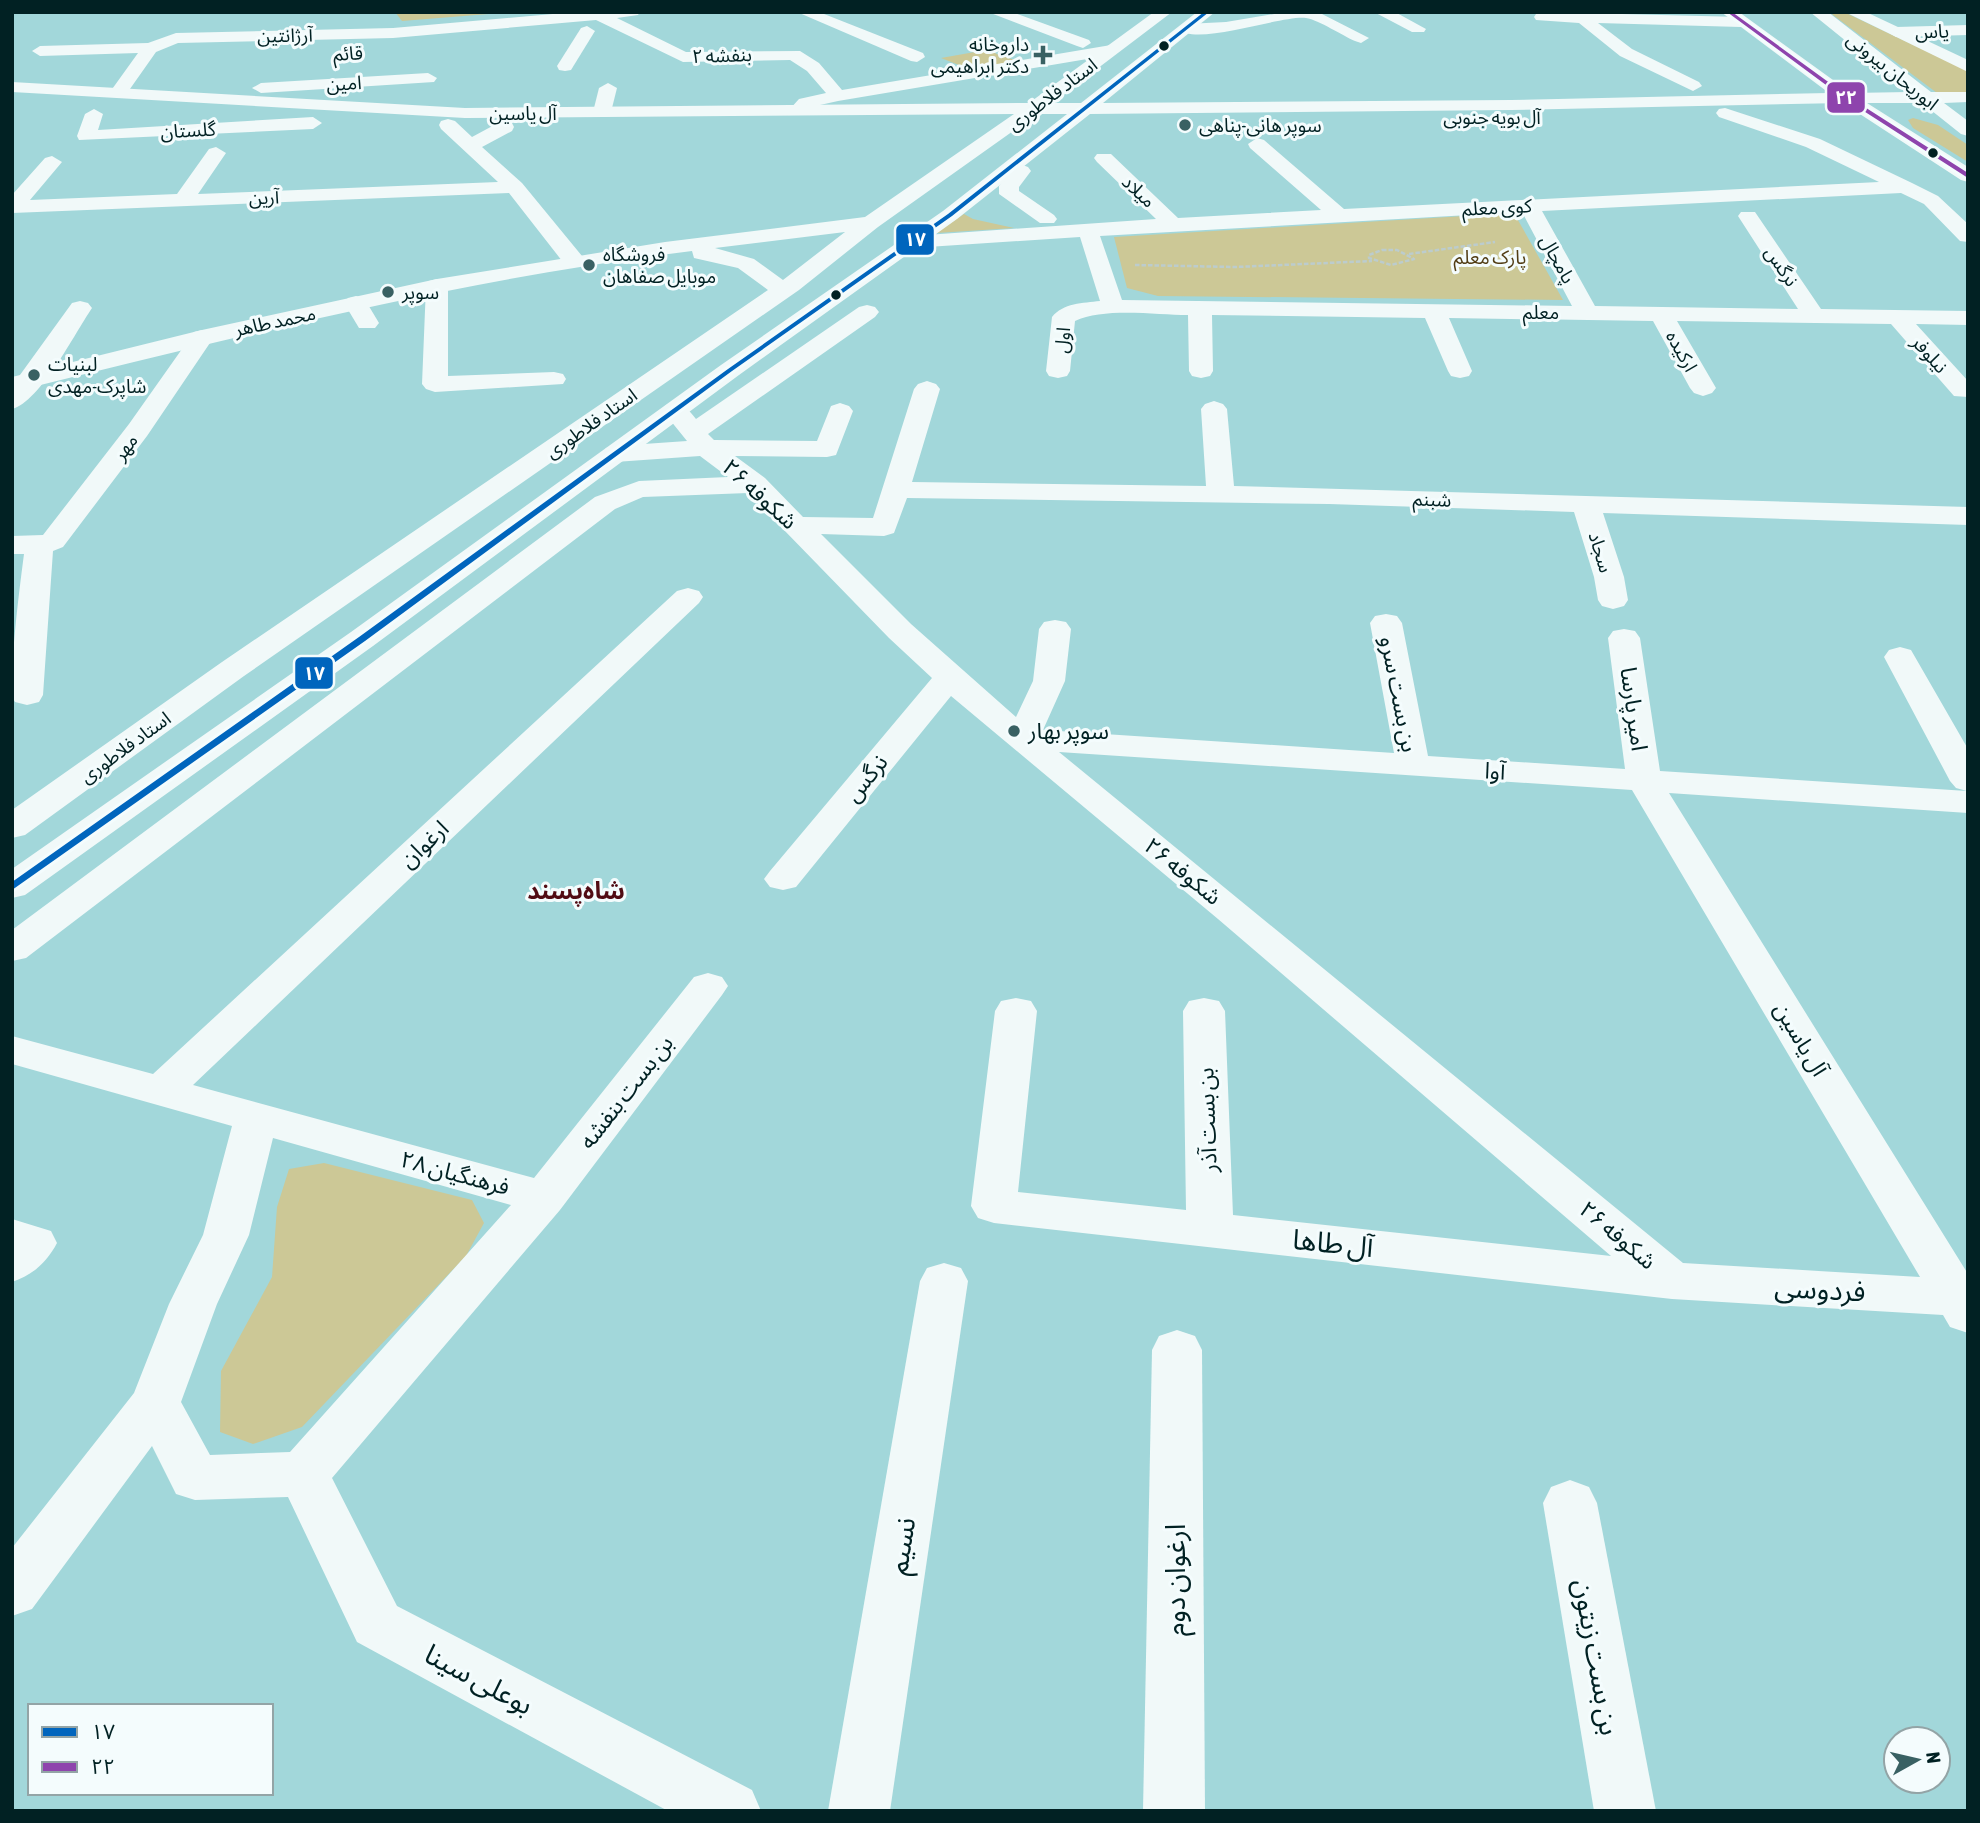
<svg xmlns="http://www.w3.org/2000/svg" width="1980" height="1823" font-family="'Asap Condensed','Noto Sans Arabic',sans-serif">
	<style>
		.green { fill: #ccc896 }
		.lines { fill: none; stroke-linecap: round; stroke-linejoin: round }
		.path { stroke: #bccccd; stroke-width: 2.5; stroke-dasharray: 4.5 2; stroke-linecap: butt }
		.minor { fill: #f1f9f9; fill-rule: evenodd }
		.major { fill: #f1f9f9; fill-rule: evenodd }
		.bus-1-casing { stroke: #f4fcfd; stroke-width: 6 }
		.bus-2-casing { stroke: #f4fcfd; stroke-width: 6 }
		.bus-1 { fill: #0065bd; fill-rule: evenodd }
		.bus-2 { fill: #8e44ad; fill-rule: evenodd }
		.bus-dot { fill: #012123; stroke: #f4fcfd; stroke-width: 2.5 }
		.poi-dot { fill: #396163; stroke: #f4fcfd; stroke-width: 2.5 }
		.labels { text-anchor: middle; stroke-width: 6; stroke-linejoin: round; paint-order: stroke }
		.far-street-label { font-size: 19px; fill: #012123; stroke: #f4fcfd }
		.far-poi-label { font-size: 19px; fill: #012123; stroke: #f4fcfd; text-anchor: start }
		.far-park-label { font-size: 19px; fill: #523d15; stroke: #f4fcfd }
		.street-label { font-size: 23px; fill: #012123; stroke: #f4fcfd }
		.poi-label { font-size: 23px; fill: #012123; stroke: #f4fcfd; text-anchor: start }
		.neighbourhood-label { font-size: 24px; font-weight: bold; fill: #510c14; stroke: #f4fcfd }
		.near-street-label { font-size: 28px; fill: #012123; stroke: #f4fcfd }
		.line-badge { stroke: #f4fcfd; stroke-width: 2.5 }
		.badge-label { font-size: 19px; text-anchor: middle; font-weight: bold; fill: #fff }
	</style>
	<rect width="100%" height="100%" fill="#a2d7da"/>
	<!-- green -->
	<g class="green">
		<path d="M395,12H512L402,21Z"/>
		<path d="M1829,12H1844L1968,71V92L1937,93Z"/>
		<path d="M986,50L1020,62L974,71L941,58Z"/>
		<path d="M1913,118L1938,125L1968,145V162L1913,128L1908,120Z"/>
		<path d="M1514,213L1563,300L1158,296L1127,288L1114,237Z"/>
		<path d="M964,214L973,219L1014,228L936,233Z"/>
		<path d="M324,1163L472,1200L484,1223L466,1256L302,1427L253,1444L220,1432L221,1371L272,1277L277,1207L289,1169Z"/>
	</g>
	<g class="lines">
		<!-- path -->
		<g class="path">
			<path d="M1382,250H1397L1414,259L1391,265L1369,258V255Z"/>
			<path d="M1409,254L1495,242"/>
			<path d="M1135,265L1236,267L1372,261"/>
		</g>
		<!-- minor -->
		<g class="minor">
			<path d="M575,12H640L638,15L617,18L686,52L800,51L819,63L842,90L1111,45L1119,50L1111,55L838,101L811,107L804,114L798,115L789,110L799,99L826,93L807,71L790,60L683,62L596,20L393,38L178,43L156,52L125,96L119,97L110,92L138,53L40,56L32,51L40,46L148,43L176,33L393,28Z"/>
			<path d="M797,12H819L923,53L925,57L917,62L911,61Z"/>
			<path d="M988,12H1012L1089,40L1091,43L1083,48L1077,46Z"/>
			<path d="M1286,12H1324L1322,14L1369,38L1361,43L1355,41C1343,36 1319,20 1306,18C1281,15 1196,47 1178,29L1186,24L1226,22Z"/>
			<path d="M1374,12H1395L1426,29L1424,32H1412Z"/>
			<path d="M1542,12L1741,17L1749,22L1741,27L1598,23L1632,49L1699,82L1702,86L1693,91L1620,56L1579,23L1536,20L1534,17L1536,14Z"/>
			<path d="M1968,25V35L1896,37L1888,32L1896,27Z"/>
			<path d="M587,26L595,31L571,70L565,71L559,70L557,66L581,28Z"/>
			<path d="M428,73L437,78L434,82L261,93L252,88L261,83Z"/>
			<path d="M608,83L617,88L611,112L602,117L596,116L593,112L599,88Z"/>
			<path d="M1725,108L1820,139L1912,183L1938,196L1968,224V242L1960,241L1924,204L1901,193L1542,211L1595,306L1798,309L1738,216L1741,212H1755L1821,309L1968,311V325L1916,324L1968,381V397L1954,396L1891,324L1677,321L1716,388L1712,393L1703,396L1694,393L1690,388L1653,321L1449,318L1472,371L1469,376L1460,378L1451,376L1448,371L1425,318L1212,315L1213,371L1210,376L1201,378L1192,376L1189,371L1188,315C1157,315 1104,307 1075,321L1070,371L1067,376L1058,378L1049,376L1046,371L1052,317C1063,303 1083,303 1100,301L1080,237L912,248L904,247L901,242L904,237L912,236L1156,219L1097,162L1094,158L1097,154H1111L1178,218L1321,210L1250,148L1248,144L1257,138L1264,140L1344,209L1879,182L1806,147L1719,117L1716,113L1719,109ZM1522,212L1572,306L1122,300L1100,236Z"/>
			<path d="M94,109L103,114L98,130L313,117L322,123L313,129L79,140L77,136L85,114Z"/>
			<path d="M448,119L455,121L472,137L498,123H512L514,127L512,131L482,147L522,183L582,256L585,261L582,266H566L509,193L12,213V195L45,158L52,156L62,162L30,200L177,194L209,149L216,147L226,153L198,194L498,182L441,129L439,125L441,121Z"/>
			<path d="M1012,161L1028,167L1031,171L1019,187V191L1054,215L1057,219L1054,223H1040L999,194V186L1009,173L1002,167Z"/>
			<path d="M437,279L445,281L448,286V376L554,372L563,374L566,379L563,384L435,392L426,389L422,384L426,286L429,281Z"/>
			<path d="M356,296L364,298L379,323L375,328H359L344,303L348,298Z"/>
			<path d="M80,301L88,303L92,308C75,333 40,402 12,409V386L72,303Z"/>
			<path d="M867,305L875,307L879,312L875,317L708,434L714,440L817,441L831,406L840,403L849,406L853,411L836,455L827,457L735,456L765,478L803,517L873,518L914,389L918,384L927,381L936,384L940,389L912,482L1206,486L1201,409L1205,404L1214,401L1223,404L1227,409L1234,486L1968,507V525L1603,513L1624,577L1628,600L1624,606L1613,609L1602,606L1598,600L1594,577L1574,512L1329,504L907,498L894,533L884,536L821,534L911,624L1016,717L1033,681L1039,629L1044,622L1055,620L1066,622L1071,629L1065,681L1043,730L1394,753L1370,623L1375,616L1386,614L1397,616L1402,623L1428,756L1625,769L1608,638L1613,631L1624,629L1635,631L1640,638L1660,771L1967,791L1956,788L1950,781L1884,657L1889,650L1900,647L1911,650L1968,749V813L1669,793L1968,1274V1333L1950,1327L1943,1315L1672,1299L994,1223L978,1218L971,1206L995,1011L1001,1001L1016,998L1031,1001L1037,1011L1018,1192L1186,1210L1183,1011L1189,1001L1204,998L1219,1001L1225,1011L1233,1215L1611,1256L1218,919L951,696L796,887L783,890L770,887L764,879L770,871L932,678L889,638L748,493L643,497L615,509L26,958L12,961V930L595,497L639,481L728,477L700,456L615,462L606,460L602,454L606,448L615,446L687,441L662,410L666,405C682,401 686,407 696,419L859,307ZM1059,752L1632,790L1920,1277L1683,1263Z"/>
			<path d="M202,330L210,332L214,337L147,436L63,547L53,551L43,695L39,702L27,705L15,702C6,688 21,578 24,554H12V536L43,535L129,424L194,332Z"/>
			<path d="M688,588L699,591L703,597L699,603L193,1085L534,1178L694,977L708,973L722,977L728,986L722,995L560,1210L332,1478L397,1606L752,1790L761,1811H668L357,1642L288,1497L195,1500L176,1494L152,1446L32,1609L12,1616V1548L134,1393L169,1304L203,1235L232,1126L12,1064V1036L153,1074L677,591ZM273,1138L511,1205L290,1452L210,1455L181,1402L217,1304L249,1235Z"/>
			<path d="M12,1219L51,1231L57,1243C47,1262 33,1275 12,1282Z"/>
			<path d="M944,1263L961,1268L968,1281L890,1811H828L920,1281L927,1268Z"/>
			<path d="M1177,1330L1195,1336L1202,1350L1205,1811H1143L1152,1350L1159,1336Z"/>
			<path d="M1570,1480L1589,1487L1597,1503L1656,1811H1594L1543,1503L1551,1487Z"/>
		</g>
		<!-- major -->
		<g class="major">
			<path d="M1154,12H1172L1052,103H1081L1197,12H1215L1103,103L1511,100L1829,93L1721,12H1739L1851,93L1909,92L1810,12H1828L1931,92H1968V102L1944,103L1968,121V136L1961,134L1922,103H1867L1968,167V182L1961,180L1843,103L1511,110L1090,114L957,219L739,375L373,646L25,895L12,898V869L351,632L721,365L943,211L1067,114H1037L878,227L799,290L244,676L25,835L12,838V810L222,662L768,290L738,268L694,258L692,251C462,279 237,337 12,392V377L202,330L437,279L665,242L865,217L1014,114L465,118L12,92V82L465,108L1029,103ZM845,232L783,280L754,259L715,248Z"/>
			<path d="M1845,12H1866L1968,60V72Z"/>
		</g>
		<!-- bus-1 casing -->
		<g class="bus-1-casing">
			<path id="bus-1" d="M1204,12H1209L952,216L732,371L365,641L12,890V882L359,637L728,369L948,214Z"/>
		</g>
		<!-- bus-2 casing -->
		<g class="bus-2-casing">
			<path id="bus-2" d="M1727,12H1732L1849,97L1968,173V178L1845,99Z"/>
		</g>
		<!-- bus-1 -->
		<use href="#bus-1" class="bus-1"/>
		<!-- bus-2 -->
		<use href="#bus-2" class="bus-2"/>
	</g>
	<!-- markers -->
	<g class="bus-dot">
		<circle cx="1164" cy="46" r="6"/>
		<circle cx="1933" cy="153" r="6"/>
		<circle cx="836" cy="295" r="6"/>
	</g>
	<g class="poi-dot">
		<path d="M1039.5 44.5h7v7h7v7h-7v7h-7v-7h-7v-7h7z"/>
		<circle cx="1185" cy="125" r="7"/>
		<circle cx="589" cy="265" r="7"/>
		<circle cx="388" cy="292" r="7"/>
		<circle cx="34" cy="375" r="7"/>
		<circle cx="1014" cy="731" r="7"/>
	</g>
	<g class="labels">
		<!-- far-street labels -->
		<g class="far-street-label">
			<text transform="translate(1932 31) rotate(-2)" y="7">یاس</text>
			<text transform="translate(285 35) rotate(-1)" y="7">آرژانتین</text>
			<text transform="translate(348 53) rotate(-3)" y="7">قائم</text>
			<text transform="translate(722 55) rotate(-2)" y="7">بنفشه ۲</text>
			<text transform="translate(1893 71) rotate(39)" y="7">ابوریحان بیرونی</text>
			<text transform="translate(344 83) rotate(-3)" y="7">امین</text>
			<text transform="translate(1052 94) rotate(-37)" y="7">استاد فلاطوری</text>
			<text x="523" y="120">آل یاسین</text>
			<text x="1492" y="124">آل بویه جنوبی</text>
			<text transform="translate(188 130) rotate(-3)" y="7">گلستان</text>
			<text transform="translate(1139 191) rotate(43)" y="7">میلاد</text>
			<text transform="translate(264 197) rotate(-2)" y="7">آرین</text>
			<text transform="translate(1497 207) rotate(-3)" y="7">کوی معلم</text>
			<text transform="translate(1558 259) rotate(61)" y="7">پامچال</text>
			<text transform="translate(1782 266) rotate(56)" y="7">نرگس</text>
			<text x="1541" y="319">معلم</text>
			<text transform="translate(275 321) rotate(-12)" y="7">محمد طاهر</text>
			<text transform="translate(1062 340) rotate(-84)" y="7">اول</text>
			<text transform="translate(1682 351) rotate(61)" y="7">ارکیده</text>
			<text transform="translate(1930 354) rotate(48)" y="7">نیلوفر</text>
			<text transform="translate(591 423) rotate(-35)" y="7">استاد فلاطوری</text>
			<text transform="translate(125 447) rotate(-53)" y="7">مهر</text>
			<text transform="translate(1432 499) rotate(2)" y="7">شبنم</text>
			<text transform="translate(1601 552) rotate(73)" y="7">سجاد</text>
			<text transform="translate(125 747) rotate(-36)" y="7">استاد فلاطوری</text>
		</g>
		<!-- far-poi labels -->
		<g class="far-poi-label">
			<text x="1029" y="51" text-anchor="end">داروخانه<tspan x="1029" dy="22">دکتر ابراهیمی</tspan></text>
			<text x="1199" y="132">سوپر هانی-پناهی</text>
			<text x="603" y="261">فروشگاه<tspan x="603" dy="22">موبایل صفاهان</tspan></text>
			<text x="402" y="299">سوپر</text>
			<text x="48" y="371">لبنیات<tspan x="48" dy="22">شاپرک-مهدی</tspan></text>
		</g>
		<!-- far-park labels -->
		<g class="far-park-label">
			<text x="1490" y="264">پارک معلم</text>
		</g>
		<!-- street labels -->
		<g class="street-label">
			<text transform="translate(760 494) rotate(42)" y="8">شکوفه ۲۶</text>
			<text transform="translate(1399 694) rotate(79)" y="8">بن بست سرو</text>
			<text transform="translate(1634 709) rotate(82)" y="8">امیر پارسا</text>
			<text transform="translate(1495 771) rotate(4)" y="8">آوا</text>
			<text transform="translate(866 778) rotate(-51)" y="8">نرگس</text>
			<text transform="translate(424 844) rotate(-43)" y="8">ارغوان</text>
			<text transform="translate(1183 871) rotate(39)" y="8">شکوفه ۲۶</text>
			<text transform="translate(1801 1039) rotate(59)" y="8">آل یاسین</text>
			<text transform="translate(626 1092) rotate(-52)" y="8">بن بست بنفشه</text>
			<text transform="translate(1207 1120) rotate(-92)" y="8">بن بست آذر</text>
			<text transform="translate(455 1173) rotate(15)" y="8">فرهنگیان ۲۸</text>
			<text transform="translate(1618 1235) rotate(40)" y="8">شکوفه ۲۶</text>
		</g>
		<!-- poi labels -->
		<g class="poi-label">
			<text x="1028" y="739">سوپر بهار</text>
		</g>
		<!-- neighbourhood labels -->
		<g class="neighbourhood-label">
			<text x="576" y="899">شاه‌پسند</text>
		</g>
		<!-- near-street labels -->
		<g class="near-street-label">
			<text transform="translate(1333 1243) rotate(6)" y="10">آل طاها</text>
			<text transform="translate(1820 1289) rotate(3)" y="10">فردوسی</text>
			<text transform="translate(901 1546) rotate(-81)" y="10">نسیم</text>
			<text transform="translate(1175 1580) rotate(-90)" y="10">ارغوان دوم</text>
			<text transform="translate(1597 1657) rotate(80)" y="10">بن بست زیتون</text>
			<text transform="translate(479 1679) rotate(28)" y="10">بوعلی سینا</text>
		</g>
	</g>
	<g class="line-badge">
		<rect x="1826" y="81" width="40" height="33" rx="7" fill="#8e44ad"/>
		<rect x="895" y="223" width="40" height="33" rx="7" fill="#0065bd"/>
		<rect x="294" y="656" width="40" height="34" rx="7" fill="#0065bd"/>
	</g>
	<g class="badge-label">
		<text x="1846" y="104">۲۲</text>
		<text x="915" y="246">۱۷</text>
		<text x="314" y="680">۱۷</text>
	</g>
	<!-- border -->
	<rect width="1980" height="1823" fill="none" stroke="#012123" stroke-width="28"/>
	<!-- legend -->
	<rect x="28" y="1704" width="245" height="91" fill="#f4fcfd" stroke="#93a4a6" stroke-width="2"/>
	<rect x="42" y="1727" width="35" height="10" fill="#0065bd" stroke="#93a4a6" stroke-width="2"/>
	<text x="91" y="1739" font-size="21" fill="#012123">۱۷</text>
	<rect x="42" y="1762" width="35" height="10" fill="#8e44ad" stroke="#93a4a6" stroke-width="2"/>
	<text x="91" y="1774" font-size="21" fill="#012123">۲۲</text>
	<!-- north arrow -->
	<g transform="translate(1917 1760) rotate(82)"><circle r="33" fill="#f4fcfd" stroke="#93a4a6" stroke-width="2"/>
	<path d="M0-5L12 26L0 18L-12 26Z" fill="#396163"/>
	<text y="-10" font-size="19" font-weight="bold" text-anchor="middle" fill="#012123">N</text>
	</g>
</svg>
